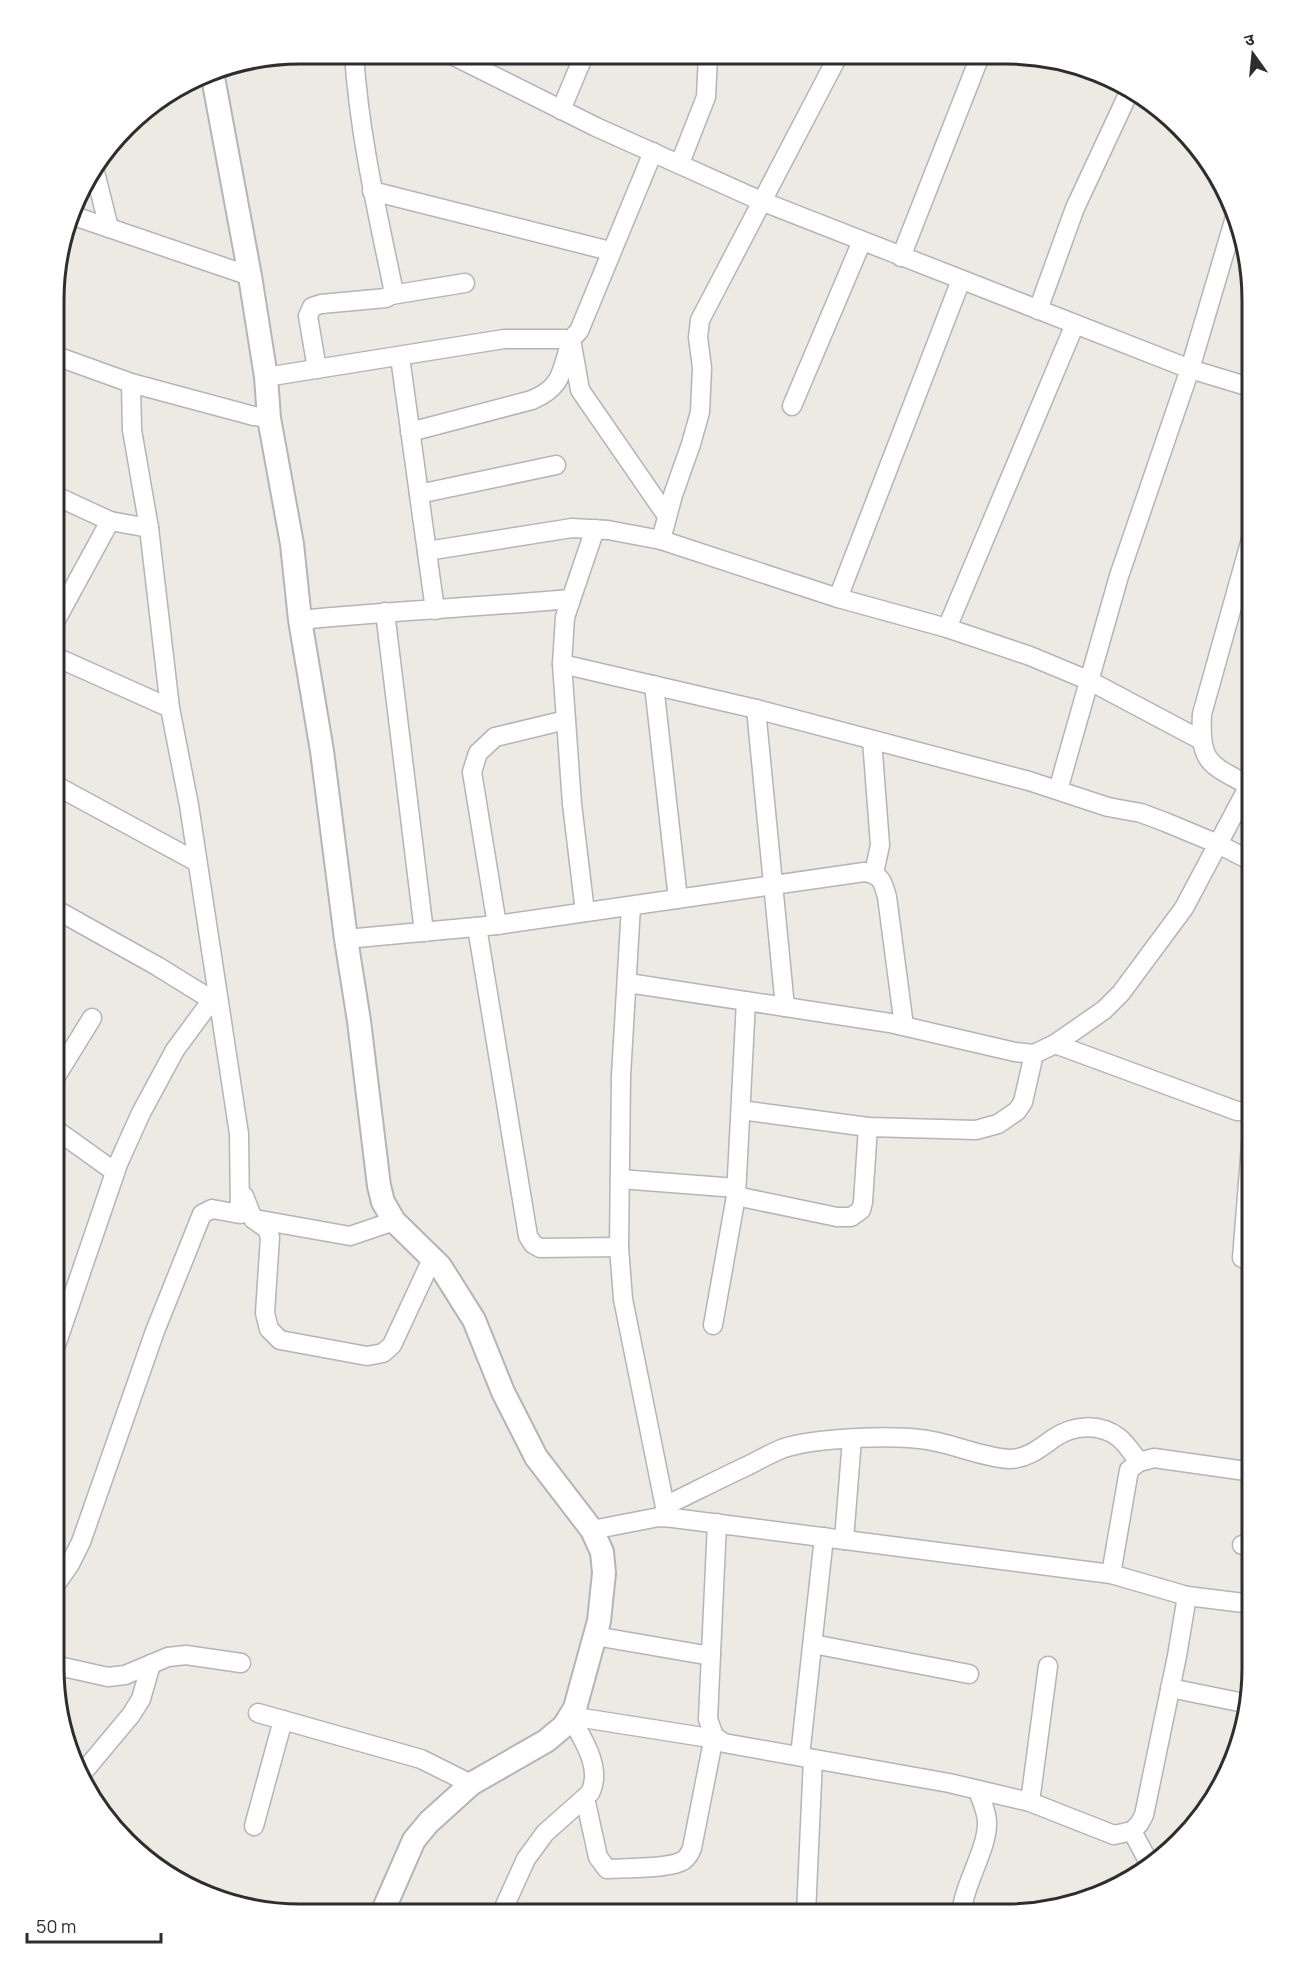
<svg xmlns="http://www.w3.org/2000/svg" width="1307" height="1969" font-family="Manrope,'Noto Sans Devanagari',sans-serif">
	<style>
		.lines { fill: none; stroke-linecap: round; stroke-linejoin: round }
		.minor-casing { stroke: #b3b4bc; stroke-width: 21 }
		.tertiary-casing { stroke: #b3b4bc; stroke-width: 26 }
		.minor { stroke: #fff; stroke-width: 18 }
		.tertiary { stroke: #fff; stroke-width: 22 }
		.rim { fill: none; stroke: #2e2e2e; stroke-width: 3 }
	</style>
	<rect width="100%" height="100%" fill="#ede9e3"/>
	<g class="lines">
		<!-- minor casing -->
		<g class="minor-casing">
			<g id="minor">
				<path d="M450,54L596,127L761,201L1190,369L1253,388"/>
				<path d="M561,110L584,55"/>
				<path d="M680,163L706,97L708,55"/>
				<path d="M94,168L109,228"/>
				<path d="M372,191L610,251"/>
				<path d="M74,216L250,276"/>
				<path d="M901,257L980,56"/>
				<path d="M391,295L465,283"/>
				<path d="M1038,310L1075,208L1130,90"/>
				<path d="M571,339L580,390L667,516"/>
				<path d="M56,356L131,383L254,416L269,418"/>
				<path d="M400,357L435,610"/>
				<path d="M317,369L308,316L312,307L321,304L386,298L391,295L393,288C377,211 359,133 354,54"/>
				<path d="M266,377L504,339H571L579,331L653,152"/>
				<path d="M792,406L862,241"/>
				<path d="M410,432L532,400C562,387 561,373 570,344"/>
				<path d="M419,494L556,465"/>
				<path d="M56,496L110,521L149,528"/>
				<path d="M661,540L673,495L691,444L700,412L702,368L698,337L700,320L838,56"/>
				<path d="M427,551L572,528L608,530L661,540L838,598L947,628L1030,656L1090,681L1201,740"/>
				<path d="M838,598L961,280"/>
				<path d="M385,612L424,932"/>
				<path d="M56,620L110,521"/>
				<path d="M300,620C390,611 480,607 571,599"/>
				<path d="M947,628L1075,324"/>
				<path d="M56,657L170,708"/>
				<path d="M562,664L756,709L1029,781L1108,807L1141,813L1165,822L1218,844L1253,862"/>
				<path d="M654,685L678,899"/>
				<path d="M756,709L785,1007"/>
				<path d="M872,740L880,845L874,873"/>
				<path d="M55,785L197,862"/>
				<path d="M1253,788C1211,764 1199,766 1202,714L1253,532"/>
				<path d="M1058,790L1119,576L1190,369L1236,214"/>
				<path d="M631,906L621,1076L619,1247L623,1299L667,1517"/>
				<path d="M55,909L157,966L212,1000"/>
				<path d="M585,912L572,804L562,664L565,617L595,529"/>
				<path d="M497,925L472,772L478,753L495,737L566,720"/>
				<path d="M477,927L528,1236L533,1244L540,1248L619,1247"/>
				<path d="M346,939L497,925L864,872C881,874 883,882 887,897L904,1026"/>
				<path d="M628,983L890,1023L1015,1052L1034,1054L1055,1044L1104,1010L1121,993L1184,908L1253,778"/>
				<path d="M1055,1044L1237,1111L1253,1112"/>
				<path d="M55,1078L92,1018"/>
				<path d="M741,1110L868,1127L976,1130L998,1124L1017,1111L1023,1102L1034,1054"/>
				<path d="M55,1129L115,1172"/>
				<path d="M620,1179L736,1188"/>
				<path d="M244,1196L253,1219L267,1229L270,1237L265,1313L269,1329L280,1340L367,1356L383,1353L392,1345L432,1259"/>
				<path d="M736,1196L837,1217H851L861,1210L863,1202L868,1127"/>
				<path d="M255,1219L350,1236L394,1221"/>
				<path d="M1242,1258L1253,1120"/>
				<path d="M713,1325L736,1196L746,1001"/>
				<path d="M54,1351L118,1164L141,1113L175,1050L217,993"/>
				<path d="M665,1506C692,1493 719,1479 747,1466C759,1460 771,1453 784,1448C815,1438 888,1435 920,1439C950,1442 979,1457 1009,1459C1027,1459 1040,1448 1054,1438C1073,1425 1099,1423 1118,1437C1126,1443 1133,1454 1139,1462"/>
				<path d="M717,1523L708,1719L714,1736L724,1743L949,1783L1030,1802L1114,1835L1132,1831L1139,1824L1144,1815L1177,1656L1187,1596"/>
				<path d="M592,1530L659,1517L673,1518L1111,1574L1187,1596L1252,1604"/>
				<path d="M844,1540L852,1439"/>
				<path d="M1242,1545L1253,1547"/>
				<path d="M1111,1574L1129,1470L1139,1462L1154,1458L1253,1472"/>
				<path d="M54,1587L70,1564L81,1542L155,1331L202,1214L212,1209L240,1214L239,1134L189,805L170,708L149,528L132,430L131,383"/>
				<path d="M595,1636L711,1656"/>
				<path d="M813,1644L969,1674"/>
				<path d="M54,1665L108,1677L125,1675L168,1657L186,1655L241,1663"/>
				<path d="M1170,1688L1249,1704"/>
				<path d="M258,1713L421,1759L471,1784"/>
				<path d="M570,1716L703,1737L714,1736L692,1848C690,1853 688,1857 684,1860C672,1869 623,1868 607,1869L598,1857L585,1798"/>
				<path d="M800,1756L824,1537"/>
				<path d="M80,1776L131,1715L141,1699L151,1664"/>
				<path d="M1030,1802L1048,1666"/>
				<path d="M254,1826L283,1720"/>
				<path d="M1132,1831L1147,1859L1157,1864"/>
				<path d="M501,1914L526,1859L545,1833L590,1793C603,1768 582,1738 570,1716"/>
				<path d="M806,1914L813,1759"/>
				<path d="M961,1915C963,1885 988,1849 987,1822C987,1812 981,1800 978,1790"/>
			</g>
		</g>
		<!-- tertiary casing -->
		<g class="tertiary-casing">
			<path id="tertiary" d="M212,72L250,276L266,377L269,418L292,544L300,620L322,751L346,939L359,1021L379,1186L383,1202L394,1221L440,1266L474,1320L503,1392L536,1457L592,1530L602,1552L604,1573L599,1621L575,1708L564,1726L546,1741L471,1784L429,1822L414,1840L382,1913"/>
		</g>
		<!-- minor -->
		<use href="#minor" class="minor"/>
		<!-- tertiary -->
		<use href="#tertiary" class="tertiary"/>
	</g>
	<!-- crop -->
	<path d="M0 0H1307V1969H0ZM300 64H1006A236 236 0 0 1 1242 300V1668A236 236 0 0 1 1006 1904H300A236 236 0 0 1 64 1668V300A236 236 0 0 1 300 64Z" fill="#fff" fill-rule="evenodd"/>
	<path class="rim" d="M300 64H1006A236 236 0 0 1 1242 300V1668A236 236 0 0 1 1006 1904H300A236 236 0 0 1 64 1668V300A236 236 0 0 1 300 64Z"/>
	<!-- north arrow -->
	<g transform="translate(1253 54) rotate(345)" stroke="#ffffff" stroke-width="4.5" paint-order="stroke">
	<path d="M0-4.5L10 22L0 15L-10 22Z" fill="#2e2e2e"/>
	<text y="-9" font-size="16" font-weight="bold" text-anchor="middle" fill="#2e2e2e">उ</text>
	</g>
	<!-- scale -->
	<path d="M27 1933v9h134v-9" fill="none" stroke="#2e2e2e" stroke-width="3"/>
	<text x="36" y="1933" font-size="18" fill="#2e2e2e" stroke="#ffffff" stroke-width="4.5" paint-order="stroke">50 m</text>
</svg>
